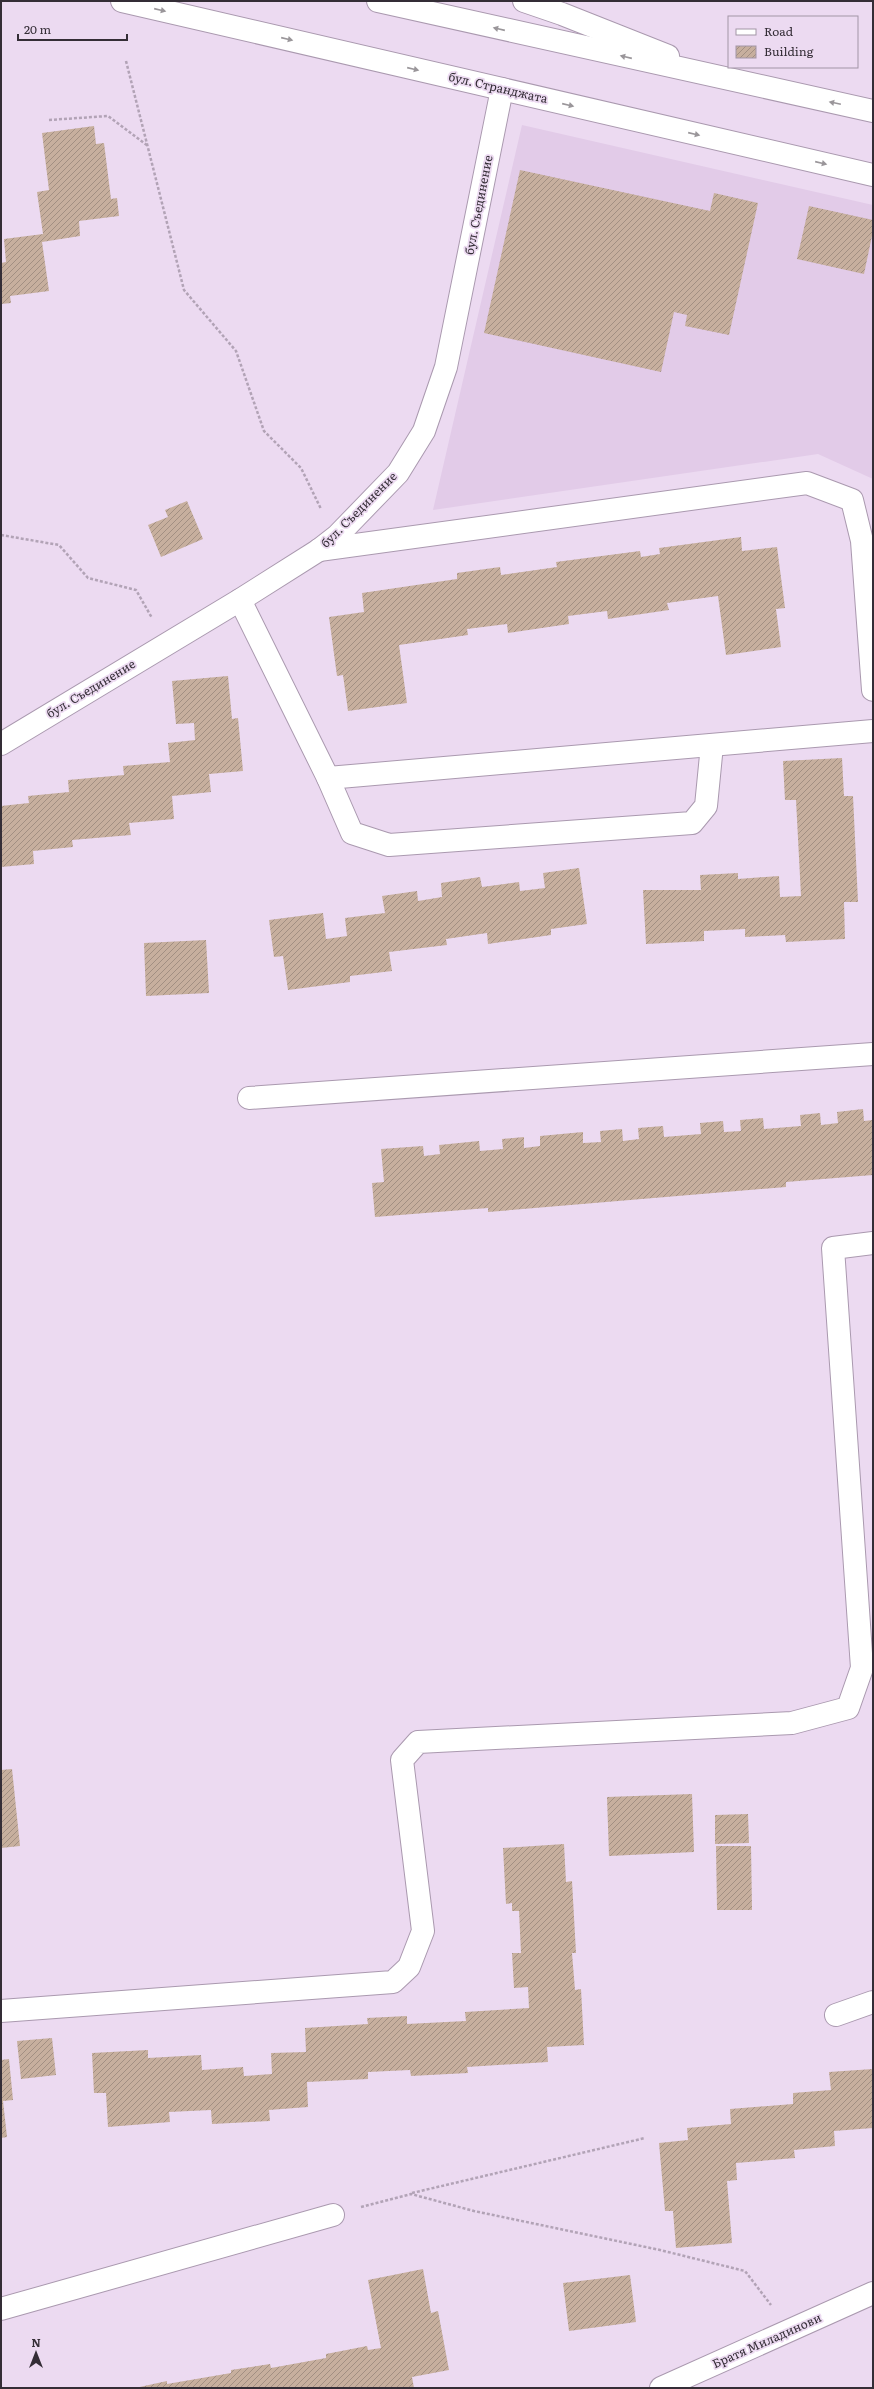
<svg xmlns="http://www.w3.org/2000/svg" width="874" height="2389" font-family="Literata,serif">
	<style>
		.built { fill: #e2cbe8 }
		.building { fill: url(#building-hatch) }
		.lines { fill: none; stroke-linecap: round; stroke-linejoin: round }
		.minor-casing { stroke: #aa99af; stroke-width: 24 }
		.path { stroke: #b2a3b6; stroke-width: 2.5; stroke-dasharray: 3 2; stroke-linecap: butt }
		.minor { stroke: #fff; stroke-width: 22 }
		.oneway { fill: #9a969a }
		.labels { text-anchor: middle; stroke-width: 3.5; stroke-linejoin: round; paint-order: stroke }
		.street-label { font-size: 12px; fill: #342d36; stroke: #ecdaf1 }
	</style>
	<defs>
		<pattern id="building-hatch" width="6" height="6" patternUnits="userSpaceOnUse"><rect width="6" height="6" fill="#c7af9e"/><path d="M-1 1l2-2M0 6l6-6M5 7l2-2" fill="none" stroke="#a28f82"/></pattern>
	</defs>
	<rect width="100%" height="100%" fill="#ecdaf1"/>
	<!-- built -->
	<path class="built" d="M522,125L873,205V479L818,454L433,510Z"/>
	<!-- building -->
	<g class="building">
		<path d="M94,126L96,144L104,143L111,199L117,198L119,216L79,221L80,236L42,242L49,291L10,296L11,303L1,304V263L6,262L4,239L43,234L37,192L49,190L42,133Z"/>
		<path d="M520,170L710,211L714,193L758,203L729,335L685,326L687,315L674,312L661,372L484,333Z"/>
		<path d="M809,206L873,220V231L864,274L797,259Z"/>
		<path d="M187,501L203,539L161,557L148,525L168,517L165,510Z"/>
		<path d="M741,537L742,551L777,547L785,608L776,609L781,647L726,655L718,596L667,603L669,610L608,619L607,611L568,616L569,624L508,633L507,624L467,629L468,635L399,645L407,703L348,711L343,675L337,676L329,617L364,612L362,593L457,579V573L500,567L501,575L557,567L556,562L640,551L641,557L660,554L659,548Z"/>
		<path d="M228,676L232,719L238,718L243,771L209,774L211,792L172,796L174,819L129,823L131,835L72,840L73,847L33,851L34,864L1,867V806L29,803L28,796L69,792L68,780L124,775L123,766L170,762L168,743L195,740L194,723L176,724L172,681Z"/>
		<path d="M842,758L844,796H853L858,902H844L845,939L786,942L785,935L745,937V929L704,931V941L646,944L643,890H701L700,875L738,873V879L779,876L780,897L801,896L796,800H785L783,761Z"/>
		<path d="M579,868L587,924L551,929V935L488,944L487,933L446,939L447,945L389,952L392,971L350,976V982L288,990L283,956L274,957L269,920L323,913L326,939L347,936L345,918L385,913L382,896L417,891L418,901L442,897L441,883L480,877L482,887L519,882L520,891L545,888L543,873Z"/>
		<path d="M206,940L209,993L146,996L144,943Z"/>
		<path d="M863,1109L864,1121L873,1120V1175L786,1182V1187L488,1212V1208L375,1217L372,1183L384,1182L381,1149L423,1146L424,1156L440,1154L439,1145L479,1141L480,1151L503,1149L502,1139L524,1137V1148L540,1146V1136L583,1132V1143L601,1142L600,1131L622,1129L623,1141L639,1139L638,1128L663,1126L664,1137L701,1134L700,1123L723,1121L724,1132L741,1131L740,1120L763,1118L764,1129L801,1126L800,1115L820,1113L821,1125L838,1123L837,1112Z"/>
		<path d="M12,1769L20,1846L1,1848V1770Z"/>
		<path d="M692,1794L694,1852L609,1856L607,1797Z"/>
		<path d="M748,1814L749,1843L715,1844V1815Z"/>
		<path d="M564,1844L566,1882L572,1881L576,1953H572L575,1990L581,1989L584,2045L547,2047L548,2062L467,2067L468,2073L411,2076L410,2070L368,2072V2079L307,2082L308,2107L269,2110L270,2121L212,2124L211,2110L169,2112L170,2122L108,2127L106,2093H94L92,2053L148,2050V2058L201,2055L202,2070L243,2067L244,2076L272,2074L271,2053L306,2052L305,2028L368,2024L367,2018L407,2016V2024L466,2021L465,2012L529,2008L528,1987L514,1988L512,1953H521L519,1911H512V1903L506,1904L503,1848Z"/>
		<path d="M716,1846H751L752,1910H717Z"/>
		<path d="M52,2038L56,2075L21,2079L17,2041Z"/>
		<path d="M9,2059L13,2100L3,2101L7,2137L1,2138V2060Z"/>
		<path d="M873,2069V2128L834,2131L835,2146L794,2150L795,2158L736,2163L737,2180L727,2181L732,2243L676,2248L673,2211H665L659,2143L688,2140L687,2128L731,2124L730,2109L793,2104V2093L831,2090L829,2072Z"/>
		<path d="M423,2269L431,2313L438,2311L449,2370L412,2377L414,2388H135L167,2381V2384L231,2373V2370L270,2364L271,2368L326,2358V2354L367,2346L368,2350L381,2348L368,2280Z"/>
		<path d="M630,2275L636,2322L569,2331L563,2283Z"/>
	</g>
	<g class="lines">
		<!-- minor casing -->
		<g class="minor-casing">
			<g id="minor">
				<path d="M122,1L873,175"/>
				<path d="M378,1L873,111"/>
				<path d="M524,1L562,14L668,56"/>
				<path d="M319,550L807,483L852,500L862,541L873,690"/>
				<path d="M240,600L328,778L873,731"/>
				<path d="M1,744L240,600L319,550L337,536L398,473L424,431L446,367L502,89"/>
				<path d="M328,778L352,833L389,845L692,823L706,806L712,745"/>
				<path d="M249,1098L873,1054"/>
				<path d="M1,2011L393,1982L409,1967L423,1931L402,1760L418,1742L792,1723L848,1708L862,1668L833,1248L873,1243"/>
				<path d="M836,2015L873,2002"/>
				<path d="M1,2309L333,2215"/>
				<path d="M661,2388L873,2293"/>
			</g>
		</g>
		<!-- path -->
		<g class="path">
			<path d="M126,61L184,290L236,351L264,431L301,468L321,509"/>
			<path d="M49,120L108,116L148,146"/>
			<path d="M1,535L59,545L88,578L136,590L152,618"/>
			<path d="M412,2193L645,2138"/>
			<path d="M361,2207L411,2194L474,2211L660,2250L745,2271L771,2305"/>
		</g>
		<!-- minor -->
		<use href="#minor" class="minor"/>
	</g>
	<!-- one-way arrows -->
	<defs><path id="oneway-solid" d="M-6-.8H1V-3.2L6.5 0L1 3.2V.8H-6Z"/></defs>
	<g class="oneway">
		<use href="#oneway-solid" transform="translate(160 10) rotate(13)"/>
		<use href="#oneway-solid" transform="translate(499 29) rotate(-167)"/>
		<use href="#oneway-solid" transform="translate(287 39) rotate(13)"/>
		<use href="#oneway-solid" transform="translate(626 57) rotate(-167)"/>
		<use href="#oneway-solid" transform="translate(413 69) rotate(13)"/>
		<use href="#oneway-solid" transform="translate(835 103) rotate(-168)"/>
		<use href="#oneway-solid" transform="translate(568 105) rotate(13)"/>
		<use href="#oneway-solid" transform="translate(694 134) rotate(13)"/>
		<use href="#oneway-solid" transform="translate(821 163) rotate(13)"/>
	</g>
	<g class="labels">
		<!-- street labels -->
		<g class="street-label">
			<text transform="translate(498 88) rotate(13)" y="4">бул. Странджата</text>
			<text transform="translate(479 205) rotate(-79)" y="4">бул. Съединение</text>
			<text transform="translate(359 510) rotate(-45)" y="4">бул. Съединение</text>
			<text transform="translate(91 689) rotate(-31)" y="4">бул. Съединение</text>
			<text transform="translate(767 2341) rotate(-24)" y="4">Братя Миладинови</text>
		</g>
	</g>
	<!-- border -->
	<rect width="874" height="2389" fill="none" stroke="#342d36" stroke-width="4"/>
	<!-- legend -->
	<rect x="728" y="16" width="130" height="52" fill="#ecdaf1" stroke="#a295a6"/>
	<rect x="736" y="29" width="20" height="6" fill="#ffffff" stroke="#a295a6"/>
	<text x="764" y="36" font-size="12" fill="#342d36">Road</text>
	<rect x="736" y="46" width="20" height="12" fill="url(#building-hatch)" stroke="#a295a6"/>
	<text x="764" y="56" font-size="12" fill="#342d36">Building</text>
	<!-- north arrow -->
	<g transform="translate(36 2353)" stroke="#ecdaf1" stroke-width="3" paint-order="stroke">
	<path d="M0-3L7 15L0 10L-7 15Z" fill="#342d36"/>
	<text y="-6" font-size="11" font-weight="bold" text-anchor="middle" fill="#342d36">N</text>
	</g>
	<!-- scale -->
	<path d="M18 34v6h109v-6" fill="none" stroke="#342d36" stroke-width="2"/>
	<text x="24" y="34" font-size="12" fill="#342d36" stroke="#ecdaf1" stroke-width="3" paint-order="stroke">20 m</text>
</svg>
